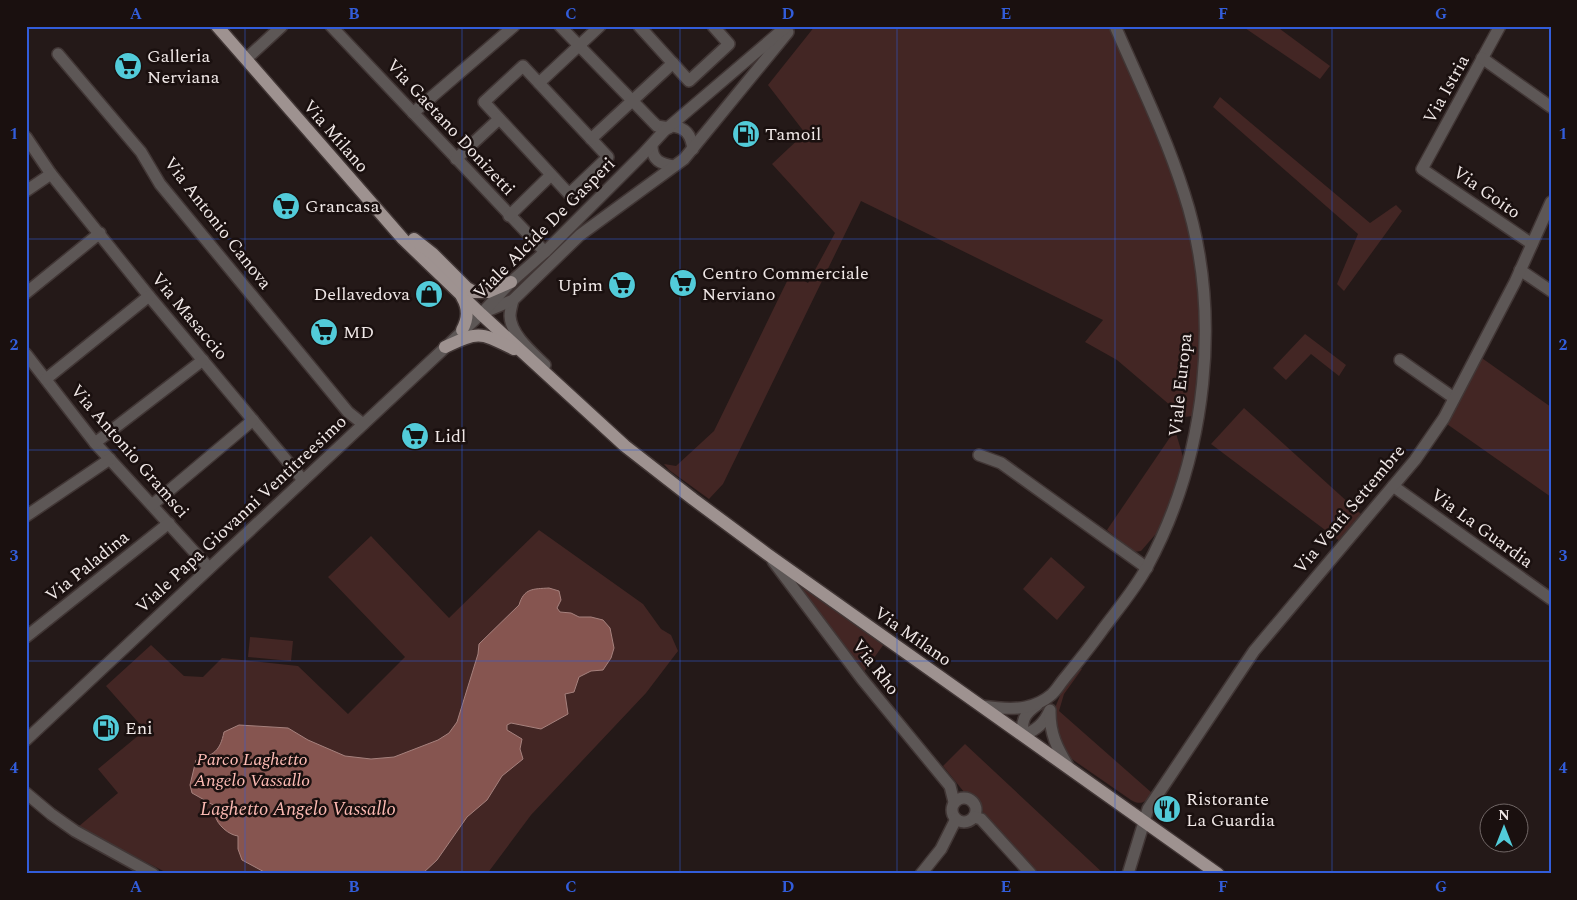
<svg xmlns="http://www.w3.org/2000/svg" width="1577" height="900" font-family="Spectral,serif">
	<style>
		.green { fill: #432624 }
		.water { fill: #865550; stroke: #a6817d }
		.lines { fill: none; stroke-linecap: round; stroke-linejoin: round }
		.minor-casing { stroke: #413635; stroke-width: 14 }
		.major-casing { stroke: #413635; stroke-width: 15 }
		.minor { stroke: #5d5756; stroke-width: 11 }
		.major { stroke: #9e9290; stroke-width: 12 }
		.grid { fill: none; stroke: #325dda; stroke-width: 1; stroke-opacity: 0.55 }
		.labels { text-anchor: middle; stroke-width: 5; stroke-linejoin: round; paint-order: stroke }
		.poi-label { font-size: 18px; fill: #f0e8e7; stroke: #1a100f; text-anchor: start }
		.street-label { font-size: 18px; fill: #f0e8e7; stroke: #1a100f }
		.park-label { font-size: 18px; font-style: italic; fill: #febcb5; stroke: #1a100f }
		.water-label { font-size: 19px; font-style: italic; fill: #fbb9b2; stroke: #1a100f }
		.neatline { fill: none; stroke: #325dda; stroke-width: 2 }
		.grid-label { font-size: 16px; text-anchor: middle; font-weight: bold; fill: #325dda }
	</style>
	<rect width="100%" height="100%" fill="#241918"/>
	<!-- green -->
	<g class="green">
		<path d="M815,26H1111L1179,189L1192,248L1199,294L1201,359L1193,416L1184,417L1117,360L1085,342L1103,320L861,201L723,484L709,499L669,470L664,464L676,466L714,431L791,273L808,283L835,233L772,164L805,133L768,85Z"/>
		<path d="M1242,26H1276L1330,66L1320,79Z"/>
		<path d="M1220,97L1370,223L1396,205L1402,211L1344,291L1337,284L1358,234L1213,107Z"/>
		<path d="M1305,334L1346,365L1339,376L1311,354L1286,380L1273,368Z"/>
		<path d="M1479,356L1551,407V497L1444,422Z"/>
		<path d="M1244,408L1361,514L1341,542L1211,444Z"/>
		<path d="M1175,430L1184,460L1161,528L1141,551L1134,552L1107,530Z"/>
		<path d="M539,530L643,604L661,629L671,635L678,651L646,693L531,815L487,874H169L78,827L118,793L98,769L145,730L106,686L151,645L184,676L203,677L222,658L298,666L348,714L405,657L328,577L371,536L449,618Z"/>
		<path d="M1051,557L1085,587L1057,620L1023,589Z"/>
		<path d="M804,587L884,644L863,673L802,590Z"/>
		<path d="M250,637L293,641L291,661L248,657Z"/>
		<path d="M1079,669H1082L1064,694L1059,711L1152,793C1146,802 1141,806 1131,800L1066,755L1060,747L1053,713L1061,693Z"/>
		<path d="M965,744L1104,874H1039L985,816L976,799L964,792L943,766Z"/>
	</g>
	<!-- water -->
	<path class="water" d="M549,588L559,591L561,600L557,608L560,612L571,613L579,617H591L603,620L610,628L614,648L611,658L603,670L591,671L579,677L574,692L565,694L568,714L541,729L511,723L507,725V730L522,739L520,749L523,759L502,776L487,800L467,817L437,860L422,874H268L242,860L238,849V836C229,835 217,825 215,815C214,812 215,809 215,806L192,793L190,785L196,760C214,755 220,751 224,732L239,725L288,728L308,740L345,756L371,759L394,757L438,740L449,733L457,722L478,654L479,644L519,605C524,588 533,589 549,588Z"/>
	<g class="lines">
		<!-- minor casing -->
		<g class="minor-casing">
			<g id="minor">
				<path d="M331,26L545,252"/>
				<path d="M560,26L652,121L657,126L669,128"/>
				<path d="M639,26L689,81L729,44L713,26"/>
				<path d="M1500,26L1422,169L1532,244"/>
				<path d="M58,54L141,152L160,184L348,412L363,424"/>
				<path d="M1482,58L1551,107"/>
				<path d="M246,59L282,26"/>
				<path d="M523,66L608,157L569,194L484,102Z"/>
				<path d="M539,83L600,26"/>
				<path d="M413,113L514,26"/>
				<path d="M671,126C686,127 691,135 693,149"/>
				<path d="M26,137L51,174L149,296L303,480"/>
				<path d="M591,139L673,63"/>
				<path d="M652,146C652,160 660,164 674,166"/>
				<path d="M456,159L499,119"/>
				<path d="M26,191L51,174"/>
				<path d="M509,216L551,175"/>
				<path d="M1520,270L1551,291"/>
				<path d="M26,293L100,233"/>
				<path d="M513,300C512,305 510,310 510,316C511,335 532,352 545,365"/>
				<path d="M487,311L513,300L580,235L684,159L788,32"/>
				<path d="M26,354L95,443L209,568"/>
				<path d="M1400,360L1454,398"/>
				<path d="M46,379L149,296"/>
				<path d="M95,443L203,360"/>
				<path d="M979,455L1001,463L1147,568"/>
				<path d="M1393,486L1551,599"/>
				<path d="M152,505L253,420"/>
				<path d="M26,516L110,459"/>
				<path d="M773,561L862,679L950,786L954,802"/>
				<path d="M26,637L169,523"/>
				<path d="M1037,705C1024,714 1021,721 1023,736C1037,729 1044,724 1050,710"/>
				<path d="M982,706C996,708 1012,710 1026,707C1035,705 1044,701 1051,695C1056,691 1059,685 1064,679C1077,663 1091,646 1103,629C1118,609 1135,589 1147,567C1207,456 1223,313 1184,193C1166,136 1139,81 1115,26"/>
				<path d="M1050,712C1050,734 1057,748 1068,766"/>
				<path d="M26,740L481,314L511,282L545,252L643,154L664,131L787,26"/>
				<path d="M26,793L51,814L75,831L153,874"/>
				<circle cx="964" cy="810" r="12"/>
				<path d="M974,817L981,819L1031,874"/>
				<path d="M921,874L941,849L956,819"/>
				<path d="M1128,874L1148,809L1254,651L1415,460L1444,418L1515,282L1551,202"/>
			</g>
		</g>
		<!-- major casing -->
		<g class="major-casing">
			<g id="major">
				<path d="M217,26L403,239L481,314L625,446L693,499L767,554L1218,874"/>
				<path d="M414,239L433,254L467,288L474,292H488L511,282"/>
				<path d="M462,297C469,309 468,319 462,330"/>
				<path d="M445,347C480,331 479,332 514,349"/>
			</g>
		</g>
		<!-- minor -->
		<use href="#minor" class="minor"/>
		<!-- major -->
		<use href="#major" class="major"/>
	</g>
	<!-- grid -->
	<path class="grid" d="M245,26V874M462,26V874M680,26V874M897,26V874M1115,26V874M1332,26V874M26,239H1551M26,450H1551M26,661H1551"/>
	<!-- icons -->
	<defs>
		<g id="supermarket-disc" transform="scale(1.4375)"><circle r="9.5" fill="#52cbd9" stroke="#1a100f"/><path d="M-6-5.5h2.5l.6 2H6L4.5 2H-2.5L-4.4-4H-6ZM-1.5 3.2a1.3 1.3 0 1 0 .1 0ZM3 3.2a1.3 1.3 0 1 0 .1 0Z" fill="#111"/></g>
		<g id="fuel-disc" transform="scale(1.4375)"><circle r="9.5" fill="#52cbd9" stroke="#1a100f"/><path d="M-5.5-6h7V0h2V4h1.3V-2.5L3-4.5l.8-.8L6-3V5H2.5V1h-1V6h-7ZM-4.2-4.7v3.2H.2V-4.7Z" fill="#111"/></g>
		<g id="shop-disc" transform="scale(1.4375)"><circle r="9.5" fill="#52cbd9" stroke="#1a100f"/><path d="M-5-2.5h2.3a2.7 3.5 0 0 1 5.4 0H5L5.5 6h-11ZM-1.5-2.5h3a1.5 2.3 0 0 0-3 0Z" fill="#111"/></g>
		<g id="restaurant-disc" transform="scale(1.4375)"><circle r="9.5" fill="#52cbd9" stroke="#1a100f"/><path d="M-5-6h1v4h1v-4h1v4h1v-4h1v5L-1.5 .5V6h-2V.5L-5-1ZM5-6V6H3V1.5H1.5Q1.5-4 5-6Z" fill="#111"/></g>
	</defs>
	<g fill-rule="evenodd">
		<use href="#supermarket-disc" x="128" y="66"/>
		<use href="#fuel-disc" x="746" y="134"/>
		<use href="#supermarket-disc" x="286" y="206"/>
		<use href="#supermarket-disc" x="683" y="283"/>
		<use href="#supermarket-disc" x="622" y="285"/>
		<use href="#shop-disc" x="429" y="294"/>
		<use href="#supermarket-disc" x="324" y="332"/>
		<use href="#supermarket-disc" x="415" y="436"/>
		<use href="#fuel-disc" x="106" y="728"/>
		<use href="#restaurant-disc" x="1167" y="809"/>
	</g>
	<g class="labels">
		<!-- poi labels -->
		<g class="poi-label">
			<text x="147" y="62">Galleria<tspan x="147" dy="21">Nerviana</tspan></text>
			<text x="765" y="140">Tamoil</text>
			<text x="305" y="212">Grancasa</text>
			<text x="702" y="279">Centro Commerciale<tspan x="702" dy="21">Nerviano</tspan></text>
			<text x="603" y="291" text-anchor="end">Upim</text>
			<text x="410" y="300" text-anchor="end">Dellavedova</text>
			<text x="343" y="338">MD</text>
			<text x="434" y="442">Lidl</text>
			<text x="125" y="734">Eni</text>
			<text x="1186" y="805">Ristorante<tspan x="1186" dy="21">La Guardia</tspan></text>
		</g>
		<!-- street labels -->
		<g class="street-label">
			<text transform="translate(1446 89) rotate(-61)" y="6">Via Istria</text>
			<text transform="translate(451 127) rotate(47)" y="6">Via Gaetano Donizetti</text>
			<text transform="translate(336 136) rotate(49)" y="6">Via Milano</text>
			<text transform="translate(1487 192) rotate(35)" y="6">Via Goito</text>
			<text transform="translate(218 223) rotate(52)" y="6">Via Antonio Canova</text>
			<text transform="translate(544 228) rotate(-45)" y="6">Viale Alcide De Gasperi</text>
			<text transform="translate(190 316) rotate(50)" y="6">Via Masaccio</text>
			<text transform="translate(1180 385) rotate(-84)" y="6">Viale Europa</text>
			<text transform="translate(130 451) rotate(49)" y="6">Via Antonio Gramsci</text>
			<text transform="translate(1349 509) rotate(-50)" y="6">Via Venti Settembre</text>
			<text transform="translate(241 514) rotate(-43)" y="6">Viale Papa Giovanni Ventitreesimo</text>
			<text transform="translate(1482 528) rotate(36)" y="6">Via La Guardia</text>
			<text transform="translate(87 566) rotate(-39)" y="6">Via Paladina</text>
			<text transform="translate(913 636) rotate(35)" y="6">Via Milano</text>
			<text transform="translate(876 667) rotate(52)" y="6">Via Rho</text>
		</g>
		<!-- park labels -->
		<g class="park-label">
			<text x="252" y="765">Parco Laghetto<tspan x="252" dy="21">Angelo Vassallo</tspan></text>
		</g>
		<!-- water labels -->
		<g class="water-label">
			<text x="298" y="815">Laghetto Angelo Vassallo</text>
		</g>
	</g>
	<!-- border -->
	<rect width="1577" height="900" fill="none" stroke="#1a100f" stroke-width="55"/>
	<!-- north arrow -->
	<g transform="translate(1504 828)"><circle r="24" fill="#1a100f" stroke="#706665"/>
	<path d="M0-4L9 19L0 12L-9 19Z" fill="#52cbd9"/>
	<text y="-8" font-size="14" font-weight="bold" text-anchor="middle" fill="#f0e8e7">N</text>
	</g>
	<rect x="28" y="28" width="1522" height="844" class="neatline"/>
	<g class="grid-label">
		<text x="136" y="19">A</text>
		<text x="354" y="19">B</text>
		<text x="571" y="19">C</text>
		<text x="788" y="19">D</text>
		<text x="1006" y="19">E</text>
		<text x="1223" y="19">F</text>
		<text x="1441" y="19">G</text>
		<text x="14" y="139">1</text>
		<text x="1563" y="139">1</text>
		<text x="14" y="350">2</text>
		<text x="1563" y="350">2</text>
		<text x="14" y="561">3</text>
		<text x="1563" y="561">3</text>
		<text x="14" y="773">4</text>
		<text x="1563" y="773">4</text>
		<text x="136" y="892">A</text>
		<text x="354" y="892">B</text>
		<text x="571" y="892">C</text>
		<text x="788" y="892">D</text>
		<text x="1006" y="892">E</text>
		<text x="1223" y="892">F</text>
		<text x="1441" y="892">G</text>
	</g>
</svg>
